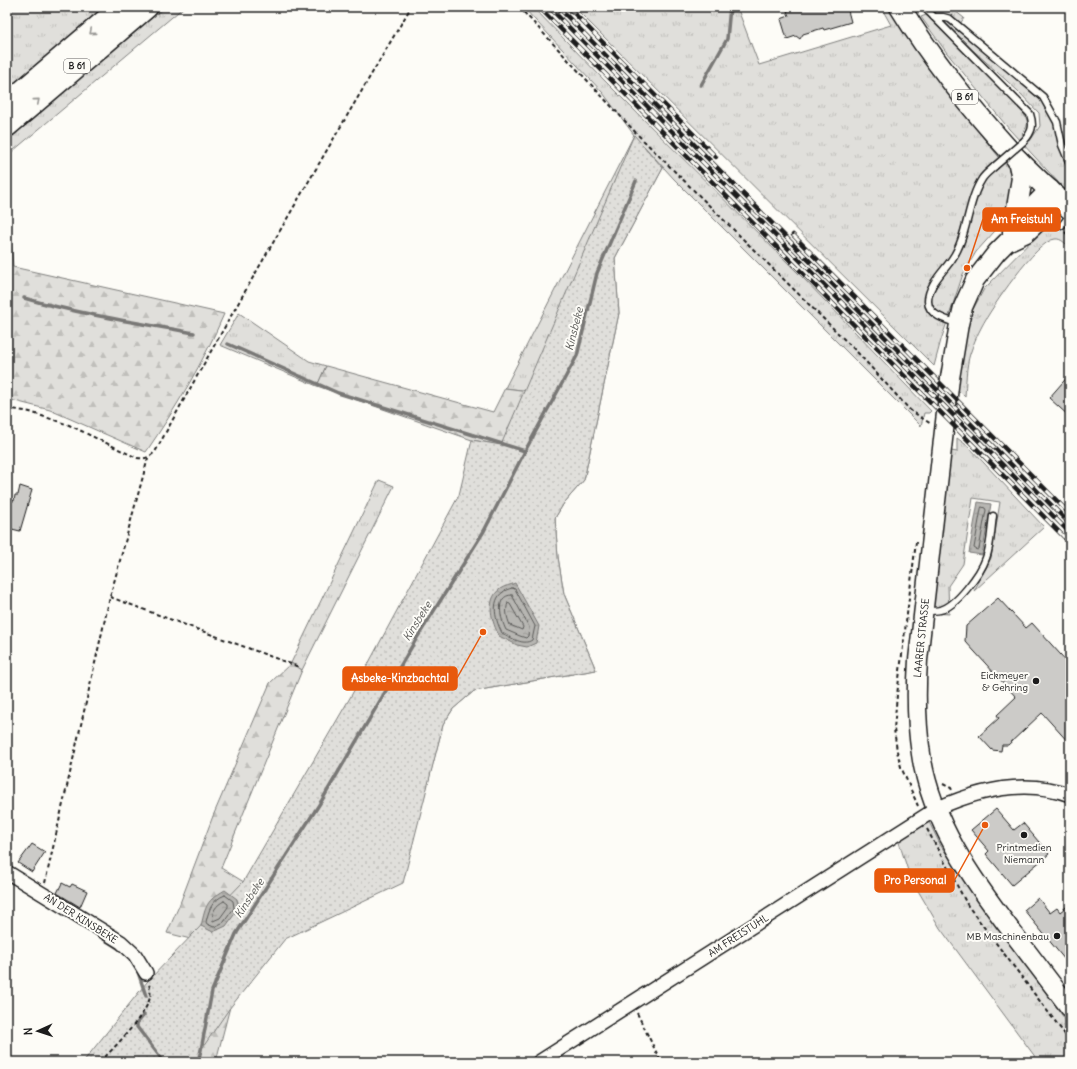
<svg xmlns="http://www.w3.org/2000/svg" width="1077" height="1069" font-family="Delius,sans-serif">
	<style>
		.grass { fill: url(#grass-tufts); stroke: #7e7e7c; fill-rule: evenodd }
		.forest { fill: url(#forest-firs); stroke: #7e7e7c }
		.park { fill: url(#park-dots); stroke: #7e7e7c }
		.water { fill: url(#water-ripples); stroke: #797876 }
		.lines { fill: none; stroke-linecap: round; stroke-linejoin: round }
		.shore { stroke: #5a5a58; stroke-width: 1 }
		.stream { stroke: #797876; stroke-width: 3.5 }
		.building { fill: #cccbc8; stroke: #1c1c1c }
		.service-casing { stroke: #1c1c1c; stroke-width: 9 }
		.minor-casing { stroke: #1c1c1c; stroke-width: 16 }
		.secondary-casing { stroke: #1c1c1c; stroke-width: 21 }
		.primary-casing { stroke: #1c1c1c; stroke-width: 23 }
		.trunk-casing { stroke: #1c1c1c; stroke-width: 24 }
		.path { stroke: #1c1c1c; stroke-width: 2; stroke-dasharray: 4 3; stroke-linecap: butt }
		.service { stroke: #fdfcf7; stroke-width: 6 }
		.minor { stroke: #fdfcf7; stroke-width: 13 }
		.secondary { stroke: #fdfcf7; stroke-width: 18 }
		.primary { stroke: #fdfcf7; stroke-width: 20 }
		.trunk { stroke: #fdfcf7; stroke-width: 21 }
		.rail-casing { stroke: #1c1c1c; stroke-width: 4.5 }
		.rail { stroke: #fdfcf7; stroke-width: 3; stroke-dasharray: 9; stroke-linecap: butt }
		.service-bridge-casing { stroke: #1c1c1c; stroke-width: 9; stroke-linecap: butt }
		.service-bridge { stroke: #fdfcf7; stroke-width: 6 }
		.oneway { stroke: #989794 }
		.poi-dot { fill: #1c1c1c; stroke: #fdfcf7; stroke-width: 1.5 }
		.labels { text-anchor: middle; stroke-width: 4; stroke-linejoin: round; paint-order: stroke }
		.shield { fill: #fdfcf7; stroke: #605f5e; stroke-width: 1 }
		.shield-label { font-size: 9px; font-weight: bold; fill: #1c1c1c }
		.street-label { font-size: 10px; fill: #1c1c1c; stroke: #fdfcf7 }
		.poi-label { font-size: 10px; fill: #1c1c1c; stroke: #fdfcf7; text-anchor: end }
		.water-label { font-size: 11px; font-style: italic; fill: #5a5a58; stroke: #fdfcf7 }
		.leader { fill: none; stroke: #e8590c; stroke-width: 1.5 }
		.callout-dot { fill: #e8590c; stroke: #fdfcf7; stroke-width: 1.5 }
		.callout { fill: #e8590c; stroke: #e8590c; stroke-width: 1.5 }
		.callout-label { font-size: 11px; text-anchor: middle; font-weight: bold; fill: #fff }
	</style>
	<defs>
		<pattern id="grass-tufts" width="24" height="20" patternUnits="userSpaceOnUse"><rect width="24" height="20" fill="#e0dfdb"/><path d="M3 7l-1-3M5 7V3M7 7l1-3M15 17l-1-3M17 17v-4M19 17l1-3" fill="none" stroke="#c0bfbb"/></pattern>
		<pattern id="forest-firs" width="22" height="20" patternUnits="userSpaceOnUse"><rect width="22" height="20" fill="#e0dfdb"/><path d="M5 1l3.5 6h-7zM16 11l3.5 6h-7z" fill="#c0bfbb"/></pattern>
		<pattern id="park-dots" width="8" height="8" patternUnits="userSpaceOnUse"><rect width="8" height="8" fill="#e0dfdb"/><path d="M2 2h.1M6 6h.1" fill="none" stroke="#c0bfbb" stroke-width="1.8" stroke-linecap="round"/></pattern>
		<pattern id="water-ripples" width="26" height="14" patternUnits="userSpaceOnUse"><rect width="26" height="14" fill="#b7b6b2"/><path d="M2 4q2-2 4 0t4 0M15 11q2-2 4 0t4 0" fill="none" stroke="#9d9c98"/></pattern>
	</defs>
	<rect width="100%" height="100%" fill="#fdfcf7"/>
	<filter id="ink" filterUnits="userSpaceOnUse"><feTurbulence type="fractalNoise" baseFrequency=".025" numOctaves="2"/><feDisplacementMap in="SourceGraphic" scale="8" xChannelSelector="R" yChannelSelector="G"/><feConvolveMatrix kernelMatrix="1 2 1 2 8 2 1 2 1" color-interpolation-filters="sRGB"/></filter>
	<g filter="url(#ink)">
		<!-- grass -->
		<g class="grass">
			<path d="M7,7H106L7,94Z"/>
			<path d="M166,7H184L7,156V136L105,53Z"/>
			<path d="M523,7H533L606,82L803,278L931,411L929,413H924L921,426L674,179L644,146L529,391L505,388L634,135L603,93Z"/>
			<path d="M574,7H737L759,65L891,25L881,7H889L946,92L1008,168L1013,180L1009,212L1003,222L976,252L963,274L941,340L934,366Z"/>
			<path d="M947,7H950L964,18L958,27L1043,98L1052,116L1070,166V195L1009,129L947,53L921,17ZM954,33L1018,91L1039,113L1040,126L1030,141L1022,133C1032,123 1026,118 1020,108L951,38Z"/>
			<path d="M1059,223L1070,226V248C1066,244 1061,238 1055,239C1037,240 990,310 982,326C977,335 973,345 970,354C966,366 966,384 965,397L957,389L961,354L971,313L984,289L1044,228L1052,224Z"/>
			<path d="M239,313L309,361L326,366L317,386L220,345Z"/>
			<path d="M957,438L969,447L1044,527L974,591L991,558L1000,502L973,498L963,564L948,586L949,614L932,613L951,451L957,452Z"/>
			<path d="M379,480L394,486L302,670L291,663Z"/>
			<path d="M928,820L941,846L974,894L1070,1026V1062H1039L940,928L910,877L898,839Z"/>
		</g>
		<!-- forest -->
		<g class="forest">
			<path d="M663,168L615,258L619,313L584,480L564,503L555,518L558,557L564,594L596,670L474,691L453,709L443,725L423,802L238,976L217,1057V1062H87L214,945L167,933L179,906L213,816L270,683L291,663L302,670L221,868L252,887L501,445L472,440L317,386L326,366L493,412L505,388L529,391Z"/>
			<path d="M7,186L13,267L224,314C203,363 176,408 146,452L50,410L7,399Z"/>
		</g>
		<!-- park -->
		<path class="park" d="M634,135L663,168L615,258L619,313L584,480L564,503L555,518L558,557L564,594L596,670L474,691L453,709L443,725L403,883L285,939L229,1009L201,1050L199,1062H83L147,982L243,882L351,696L459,495L472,440L501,445Z"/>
		<!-- water -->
		<g class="water">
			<path d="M978,502L991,504L982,555L969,553Z"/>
			<path d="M515,583L539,626L536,643L527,647L517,645L499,636C492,622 485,600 500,589C504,586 511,585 515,583Z"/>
			<path d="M225,890L237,899L239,908L226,926L213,932L201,926C206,905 206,901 225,890Z"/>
		</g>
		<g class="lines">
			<!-- shore -->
			<g class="shore">
				<path d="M982,507L985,508L986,510L979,549L977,550L974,548L981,509Z"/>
				<path d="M512,588L515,589L535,626L532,640C523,646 512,638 502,633C496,622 490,601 503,592C505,590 509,589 512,588Z"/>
				<path d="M512,595L529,627L528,636L526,638L520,636L506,630C501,620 494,595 512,595Z"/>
				<path d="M508,603L510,604L523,627L522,630L510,625C507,618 505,610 508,603Z"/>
				<path d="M225,895L233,901L234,908L224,922L214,927L207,924L206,922C209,909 212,900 225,895Z"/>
				<path d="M224,901L228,904V907L220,918L213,921C211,912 216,905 224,901Z"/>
			</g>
			<!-- stream -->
			<g class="stream">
				<path d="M701,85L727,39L730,7"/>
				<path d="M24,298C78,314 138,323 194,333"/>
				<path d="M228,344L338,393L525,451"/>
				<path d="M96,934L121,950"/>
				<path d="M138,972L146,996"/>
				<path d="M144,1015L137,1023V1027L164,1062"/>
				<path d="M198,1062L201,1050L212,991L236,934L322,800L415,641L484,531L525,451L577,356L597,273L636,181"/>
			</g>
		</g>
		<!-- building -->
		<g class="building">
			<path d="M792,7H847L851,22L824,30L823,28L803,34L800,39L796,36L787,39L781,19L789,16L787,11L792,9Z"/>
			<path d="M1070,374V417L1049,398Z"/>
			<path d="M20,486L32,490L20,531L8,528L11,520L7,519V499L14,501L15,495H18Z"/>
			<path d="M998,598L1026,628L1032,623L1070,665V744L1042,713L1008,745H1002L1001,751L992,750L979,736L999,718L997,715L1016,697L965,641L966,626Z"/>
			<path d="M996,809L1014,830L1023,823L1049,854L1012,885L986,854L989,851L971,830Z"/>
			<path d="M32,844L45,852L32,872L18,863Z"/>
			<path d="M62,883L70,887L72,884L87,891L80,907L57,893Z"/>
			<path d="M1038,898L1050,913L1057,908L1060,912L1070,904V966L1024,910Z"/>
		</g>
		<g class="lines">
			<!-- service casing -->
			<g class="service-casing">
				<g id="service">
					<path d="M924,7L1030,114C1034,126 1032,132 1024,141"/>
					<path d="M934,17H943L950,19L1043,97L1057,122L1062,145L1070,164"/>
					<path d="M1062,225L1070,215"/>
					<path d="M957,323C946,320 928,315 928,301C928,285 944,271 952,259C968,236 967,202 982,179C985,174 991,170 995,166"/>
					<path d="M925,611C930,611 936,611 940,610C956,607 981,573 986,558C991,546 991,529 993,516"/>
				</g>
			</g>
			<!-- minor casing -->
			<g class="minor-casing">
				<g id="minor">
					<path d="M7,872L121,942L135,955L146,973"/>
					<path d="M539,1062L936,809C978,790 1025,778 1070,795"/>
				</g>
			</g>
			<!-- secondary casing -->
			<g class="secondary-casing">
				<g id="secondary">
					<path d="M1061,200L1026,233L1007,242L997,252L975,280L963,307L959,324L950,378L918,660C916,691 916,722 921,754C931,822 972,879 1013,933C1032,958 1051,983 1070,1008"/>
					<path d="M1012,232L1014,226L1050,189"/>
				</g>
			</g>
			<!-- primary casing -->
			<g class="primary-casing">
				<g id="primary">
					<path d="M900,7C933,61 974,112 1017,159C1034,176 1052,193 1070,209"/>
					<path d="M1014,226L1022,178L1018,160"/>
				</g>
			</g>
			<!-- trunk casing -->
			<g class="trunk-casing">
				<g id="trunk">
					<path d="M7,104L121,7"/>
					<path d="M7,126L147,7"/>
				</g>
			</g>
			<!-- path -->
			<g class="path">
				<path d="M519,7L638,135L858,353L910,410L931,424"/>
				<path d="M952,11L958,7"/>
				<path d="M1065,232L1070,237"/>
				<path d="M7,408L30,412L69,425L137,458C145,459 148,458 155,452C237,302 324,155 411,7"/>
				<path d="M916,542L897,695L894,729L897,751L901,767L918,806"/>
				<path d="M110,597L299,667"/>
				<path d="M943,784L951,788L952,790"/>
				<path d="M927,829L968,906L1070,1041"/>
				<path d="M45,883L110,597L148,458"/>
				<path d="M637,1013L661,1062"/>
				<path d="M100,1062C113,1049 147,1014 150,997C151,993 150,988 149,984"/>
			</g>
			<!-- service -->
			<use href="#service" class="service"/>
			<!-- minor -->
			<use href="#minor" class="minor"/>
			<!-- secondary -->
			<use href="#secondary" class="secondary"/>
			<!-- primary -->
			<use href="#primary" class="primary"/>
			<!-- trunk -->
			<use href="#trunk" class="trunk"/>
			<!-- rail casing -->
			<g class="rail-casing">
				<g id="rail">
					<path d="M539,7L1070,543"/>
					<path d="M549,7L1070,533"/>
					<path d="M558,7L1070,524"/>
					<path d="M568,7L716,157"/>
					<path d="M793,235L1070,514"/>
				</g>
			</g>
			<!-- rail -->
			<use href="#rail" class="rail"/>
			<!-- service-bridge casing -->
			<g class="service-bridge-casing">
				<path id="service-bridge" d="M995,166L1024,141"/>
			</g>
			<!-- service-bridge -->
			<use href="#service-bridge" class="service-bridge"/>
		</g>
		<!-- one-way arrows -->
		<defs><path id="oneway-chevron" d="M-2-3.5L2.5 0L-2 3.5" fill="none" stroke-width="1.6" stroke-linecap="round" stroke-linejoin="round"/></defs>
		<g class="oneway">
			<use href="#oneway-chevron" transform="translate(92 32) rotate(140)"/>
			<use href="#oneway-chevron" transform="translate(37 101) rotate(-40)"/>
		</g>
	</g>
	<!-- markers -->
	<g class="poi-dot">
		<circle cx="1036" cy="681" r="4"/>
		<circle cx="1024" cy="835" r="4"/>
		<circle cx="1057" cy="936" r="4"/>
	</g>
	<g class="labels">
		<!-- shield labels -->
		<g class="shield">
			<rect x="64" y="59" width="26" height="14" rx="3"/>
			<rect x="952" y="90" width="26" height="14" rx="3"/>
		</g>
		<g class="shield-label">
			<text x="77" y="69">B 61</text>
			<text x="965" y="100">B 61</text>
		</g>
		<!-- street labels -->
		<g class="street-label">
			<text transform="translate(921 638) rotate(-84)" y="4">LAARER STRASSE</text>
			<text transform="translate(81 918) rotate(32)" y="4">AN DER KINSBEKE</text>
			<text transform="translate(738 935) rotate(-33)" y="4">AM FREISTUHL</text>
		</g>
		<!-- poi labels -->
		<g class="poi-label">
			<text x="1028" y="679">Eickmeyer<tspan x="1028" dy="12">&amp; Gehring</tspan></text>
			<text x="1024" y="851" text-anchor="middle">Printmedien<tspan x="1024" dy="12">Niemann</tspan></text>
			<text x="1049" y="940">MB Maschinenbau</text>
		</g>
		<!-- water labels -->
		<g class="water-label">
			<text transform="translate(574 329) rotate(-76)" y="4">Kinsbeke</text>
			<text transform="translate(417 621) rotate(-58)" y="4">Kinsbeke</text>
			<text transform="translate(249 898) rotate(-57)" y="4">Kinsbeke</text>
		</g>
	</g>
	<!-- callouts -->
	<path class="leader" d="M967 268L983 219M483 632L457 678M985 825L954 881"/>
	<g class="callout-dot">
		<circle cx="967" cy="268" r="4"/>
		<circle cx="483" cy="632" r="4"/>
		<circle cx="985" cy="825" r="4"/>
	</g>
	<g class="callout">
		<rect x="983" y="208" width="77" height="23" rx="4"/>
		<rect x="343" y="667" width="114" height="23" rx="4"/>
		<rect x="875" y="869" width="79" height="23" rx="4"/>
	</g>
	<g class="callout-label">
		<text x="1022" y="223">Am Freistuhl</text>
		<text x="400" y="682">Asbeke-Kinzbachtal</text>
		<text x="915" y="884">Pro Personal</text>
	</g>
	<!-- margin -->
	<rect width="1077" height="1069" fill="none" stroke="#fdfcf7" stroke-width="24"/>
	<rect x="12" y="12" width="1053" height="1045" fill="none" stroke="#1c1c1c" stroke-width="1.5" filter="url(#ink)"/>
	<!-- north arrow -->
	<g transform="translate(38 1031) rotate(267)" stroke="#fdfcf7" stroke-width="3" paint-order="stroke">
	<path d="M0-3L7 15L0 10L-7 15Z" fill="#1c1c1c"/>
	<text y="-6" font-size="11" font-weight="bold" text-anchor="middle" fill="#1c1c1c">N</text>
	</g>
</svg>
